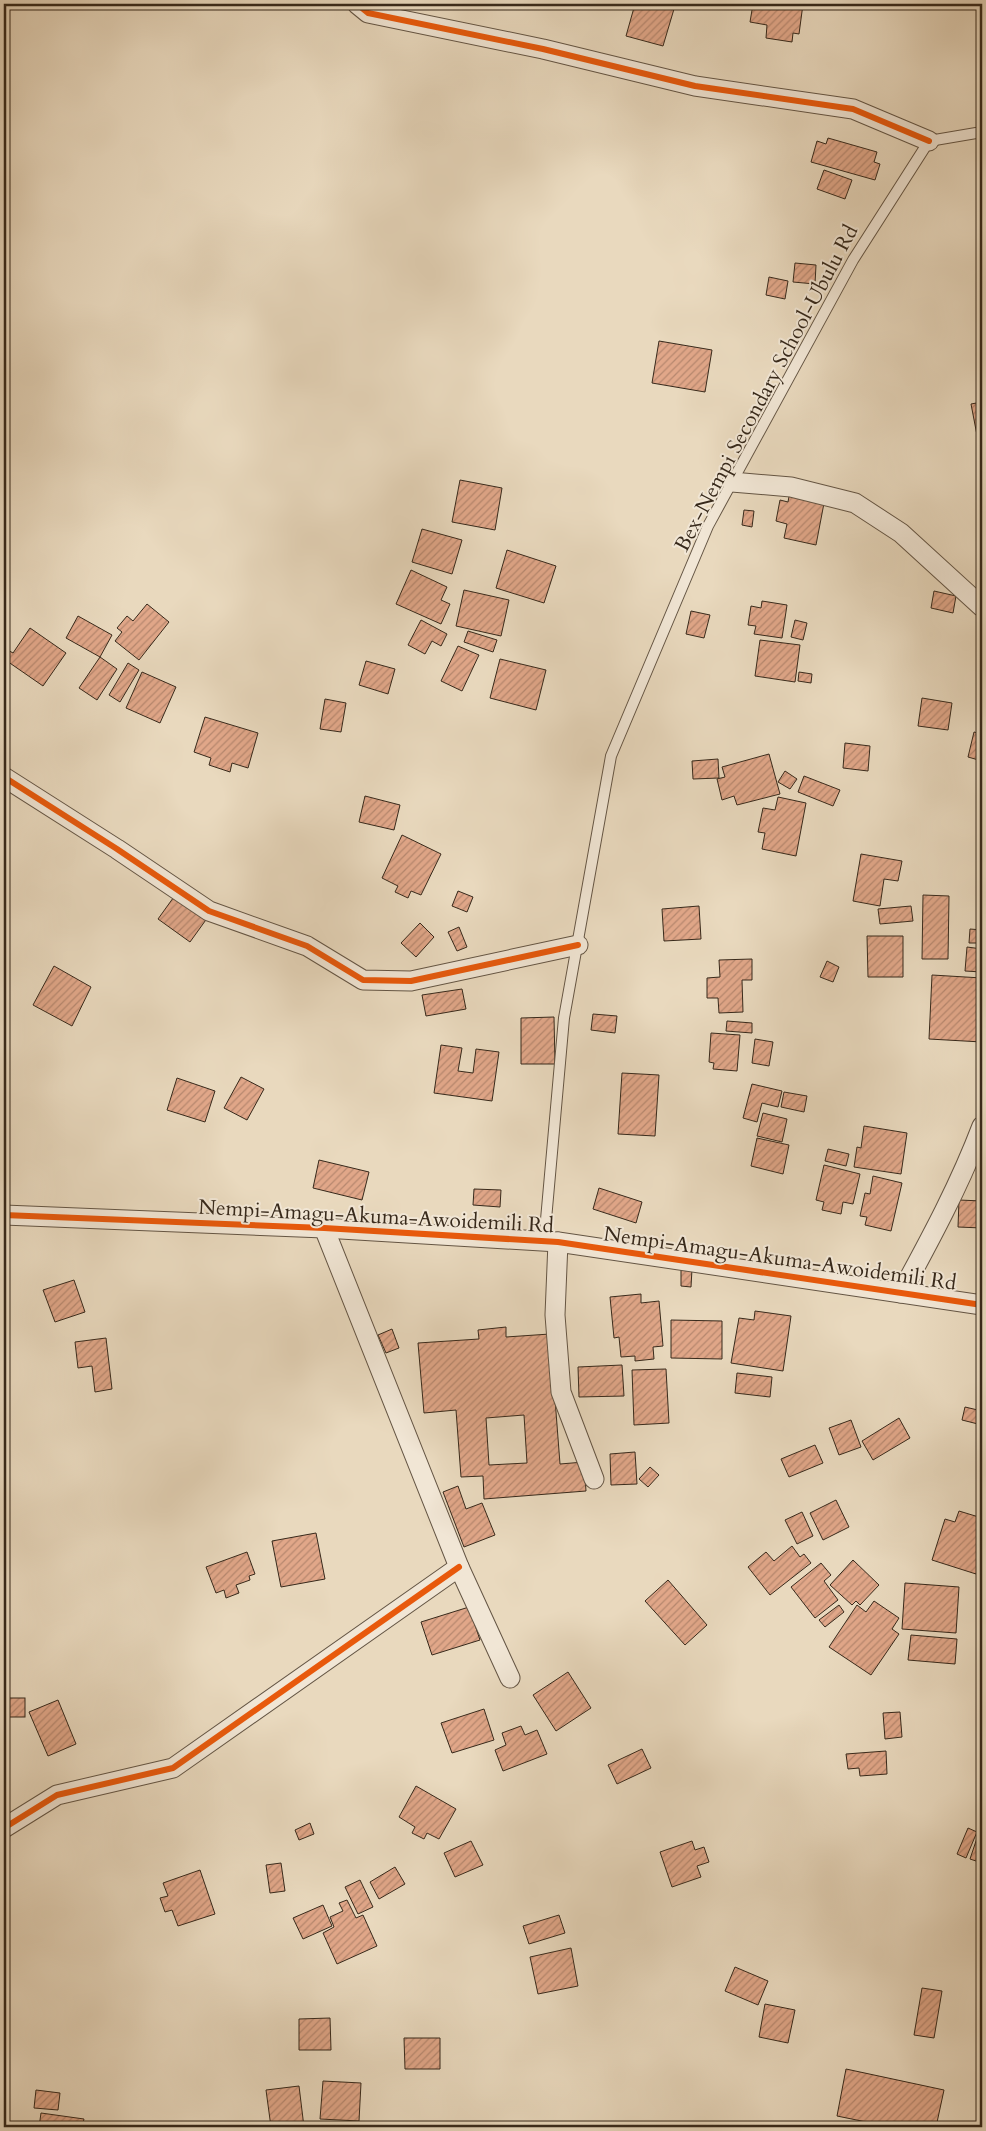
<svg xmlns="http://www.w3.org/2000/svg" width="986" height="2131" font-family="Cardo,serif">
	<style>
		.building { fill: url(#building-hatch); stroke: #37291b; fill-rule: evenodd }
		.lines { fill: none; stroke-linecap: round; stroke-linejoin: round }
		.service-casing { stroke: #645544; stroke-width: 12 }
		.minor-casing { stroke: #645544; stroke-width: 21 }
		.service { stroke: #f1e6d5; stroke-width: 10 }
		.minor { stroke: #f1e6d5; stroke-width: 19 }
		.cycleway-casing { stroke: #f1e6d5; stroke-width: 9 }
		.cycleway { stroke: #e8590c; stroke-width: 6 }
		.labels { text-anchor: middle; stroke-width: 4; stroke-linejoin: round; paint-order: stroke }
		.street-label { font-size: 21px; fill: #37291b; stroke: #f1e6d5 }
	</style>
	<defs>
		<pattern id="building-hatch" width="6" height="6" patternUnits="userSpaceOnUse" patternTransform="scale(1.25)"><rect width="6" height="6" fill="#e1a789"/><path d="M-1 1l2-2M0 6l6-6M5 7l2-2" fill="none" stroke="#b7886f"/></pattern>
	</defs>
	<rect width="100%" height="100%" fill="#e9d9be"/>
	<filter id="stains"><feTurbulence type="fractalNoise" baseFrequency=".004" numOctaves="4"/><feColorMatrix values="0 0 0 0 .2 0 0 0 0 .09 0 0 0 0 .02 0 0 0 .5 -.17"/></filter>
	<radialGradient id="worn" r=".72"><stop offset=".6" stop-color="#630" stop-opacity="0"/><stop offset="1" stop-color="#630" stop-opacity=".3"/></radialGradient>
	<!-- building -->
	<g class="building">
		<path d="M635,4H656L674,9L663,46L626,36Z"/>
		<path d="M753,4H803L799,34L793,33L792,42L766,38L767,25L750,22Z"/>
		<path d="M828,138L877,152L874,162L880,164L875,180L811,162L817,141L826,144Z"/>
		<path d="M824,170L852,180L845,199L817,189Z"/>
		<path d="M795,263L816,265L815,284L793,282Z"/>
		<path d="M769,277L788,281L785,299L766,295Z"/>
		<path d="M659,341L712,350L705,392L652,383Z"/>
		<path d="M982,402V456H981L971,404Z"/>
		<path d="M460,480L502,488L495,530L452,522Z"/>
		<path d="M790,491L825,498L816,545L784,538L787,524L776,521L780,500L788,502Z"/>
		<path d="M744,510L754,511L752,527L742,525Z"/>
		<path d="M422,529L462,540L452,574L412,562Z"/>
		<path d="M507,550L556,566L544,603L496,588Z"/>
		<path d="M411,570L447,587L441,600L450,604L441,624L396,604Z"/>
		<path d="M464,590L509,600L501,636L456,626Z"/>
		<path d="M934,591L956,596L953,613L931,608Z"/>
		<path d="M762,601L787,605L782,638L754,634L756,626L748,625L751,606L761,608Z"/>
		<path d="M147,604L169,622L139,660L115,641L122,632L117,628L127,616L133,621Z"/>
		<path d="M691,611L710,615L704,638L686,634Z"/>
		<path d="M78,616L112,635L100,657L66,638Z"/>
		<path d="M421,620L447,634L441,646L432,641L425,654L408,645Z"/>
		<path d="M795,620L807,623L803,640L791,637Z"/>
		<path d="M30,628L66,653L43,686L4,659V653L6,649L13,653Z"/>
		<path d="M468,631L497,640L493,652L464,642Z"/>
		<path d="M760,640L800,645L795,682L755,676Z"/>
		<path d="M458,646L479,655L462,691L441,681Z"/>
		<path d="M100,657L117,669L97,700L79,688Z"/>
		<path d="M500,659L546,670L536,710L490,698Z"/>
		<path d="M366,661L395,669L388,694L359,685Z"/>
		<path d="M128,663L139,670L120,702L109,695Z"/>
		<path d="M142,672L176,687L160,723L126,708Z"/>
		<path d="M799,672L812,674L811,683L798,681Z"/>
		<path d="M922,698L952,703L948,730L918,726Z"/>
		<path d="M325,699L346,703L341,732L320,729Z"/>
		<path d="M205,717L258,733L248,768L232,763L230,772L209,765L211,758L194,752Z"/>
		<path d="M974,732L982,734V761L968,757Z"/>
		<path d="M845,743L870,746L868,771L843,768Z"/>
		<path d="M769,754L780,794L737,805L734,796L722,800L717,779L725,777L722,767Z"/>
		<path d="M718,759L719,778L693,779L692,761Z"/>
		<path d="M785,771L797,779L790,789L778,782Z"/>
		<path d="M804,776L840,790L833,806L798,792Z"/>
		<path d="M365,796L400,805L394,830L359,822Z"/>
		<path d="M778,797L806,803L796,856L762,849L765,833L758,832L763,808L775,810Z"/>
		<path d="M402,835L441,854L421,895L411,891L408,898L395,892L398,886L382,878Z"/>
		<path d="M861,854L902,861L898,881L884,879L880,906L853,901Z"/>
		<path d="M458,891L473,897L467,912L452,906Z"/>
		<path d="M176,894L208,917L190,942L158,919Z"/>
		<path d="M923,895L949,896L948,959H922Z"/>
		<path d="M699,906L701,939L664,941L662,909Z"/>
		<path d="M911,906L913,921L880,924L878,909Z"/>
		<path d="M420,923L434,937L416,957L401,943Z"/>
		<path d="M459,927L467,947L457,951L448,932Z"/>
		<path d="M970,929L982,930V943H969Z"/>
		<path d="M867,936H903V977H868Z"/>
		<path d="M967,947L982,949V972L965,971Z"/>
		<path d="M752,959V980H742L743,1012L719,1013L718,998H707V978L720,977L719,960Z"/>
		<path d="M827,961L839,967L833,982L820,977Z"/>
		<path d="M54,966L91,987L72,1026L33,1005Z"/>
		<path d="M932,975L982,978V1042L929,1039Z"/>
		<path d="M462,989L466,1009L426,1016L422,995Z"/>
		<path d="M593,1014L617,1016L615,1033L591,1030Z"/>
		<path d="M554,1017L555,1064H521V1018Z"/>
		<path d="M727,1021L752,1023V1033L726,1031Z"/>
		<path d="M711,1033L740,1035L737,1071L713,1069L714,1063L709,1062Z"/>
		<path d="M755,1039L773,1042L769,1066L752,1063Z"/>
		<path d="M441,1045L462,1048L458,1071L473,1073L476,1049L499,1052L492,1101L434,1093Z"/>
		<path d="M622,1073L659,1075L655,1136L618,1134Z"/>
		<path d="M241,1077L264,1089L247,1120L224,1108Z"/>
		<path d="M177,1078L215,1091L205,1122L167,1110Z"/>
		<path d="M752,1084L782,1091L778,1107L762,1103L757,1122L743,1118Z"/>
		<path d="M784,1092L807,1096L804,1112L781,1107Z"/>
		<path d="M763,1113L787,1119L782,1142L757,1136Z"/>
		<path d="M864,1126L907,1133L901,1174L854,1167L857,1147L861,1148Z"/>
		<path d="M757,1138L789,1145L783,1174L751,1166Z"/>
		<path d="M828,1149L849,1154L846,1166L825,1161Z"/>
		<path d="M319,1160L369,1172L362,1200L313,1188Z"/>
		<path d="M824,1165L860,1174L853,1204L843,1202L841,1214L822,1210L824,1202L816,1200Z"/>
		<path d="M873,1176L902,1183L891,1231L865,1225L867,1217L860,1216L865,1193L870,1194Z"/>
		<path d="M599,1188L642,1202L636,1223L593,1209Z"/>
		<path d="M474,1189L501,1190L500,1207L473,1205Z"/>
		<path d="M959,1200L982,1201V1228L958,1227Z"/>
		<path d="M681,1269H692L691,1287L681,1286Z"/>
		<path d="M74,1280L85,1312L55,1322L43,1290Z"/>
		<path d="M641,1294V1303L659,1301L663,1346L653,1347L654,1359L635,1361V1356L621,1357L619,1337L614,1338L610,1297Z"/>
		<path d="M755,1311L791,1316L783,1371L731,1363L739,1318L754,1320Z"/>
		<path d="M671,1320L722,1321V1359L671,1358Z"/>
		<path d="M506,1327V1337L550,1334L560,1464L584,1462L586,1491L484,1499L483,1476L461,1477L456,1410L424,1413L418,1343L479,1339L478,1330ZM524,1415L527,1463L489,1465L486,1418Z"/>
		<path d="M392,1329L399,1348L386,1353L378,1335Z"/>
		<path d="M106,1338L112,1389L95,1392L92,1366L78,1368L75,1342Z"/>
		<path d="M622,1365L624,1396L579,1397L578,1367Z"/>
		<path d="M666,1369L669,1423L634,1425L632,1370Z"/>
		<path d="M737,1373L772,1377L770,1397L735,1393Z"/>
		<path d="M965,1407L982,1411V1425L962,1420Z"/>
		<path d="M899,1418L910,1438L873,1460L862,1441Z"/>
		<path d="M851,1420L861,1447L839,1455L829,1428Z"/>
		<path d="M815,1445L823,1463L789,1477L781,1459Z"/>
		<path d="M635,1452L637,1484L611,1485L610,1454Z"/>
		<path d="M650,1467L659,1475L648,1487L639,1479Z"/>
		<path d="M458,1486L466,1509L482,1503L495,1535L464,1547L443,1492Z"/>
		<path d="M836,1500L849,1527L823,1540L810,1513Z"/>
		<path d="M959,1511L982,1518V1553L976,1574L932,1560L945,1519L955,1522Z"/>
		<path d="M802,1512L813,1536L797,1544L785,1520Z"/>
		<path d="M316,1533L325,1579L281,1587L272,1541Z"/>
		<path d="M792,1546L800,1557L804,1554L811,1563L770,1595L748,1567L766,1552L774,1561Z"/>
		<path d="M247,1552L255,1574L249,1576L250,1580L236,1585L239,1593L226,1598L224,1590L216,1593L206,1567Z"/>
		<path d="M853,1560L879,1585L860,1605L856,1601L852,1605L830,1585Z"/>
		<path d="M821,1563L831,1575L824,1581L838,1600L815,1618L791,1587Z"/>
		<path d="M668,1580L707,1625L685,1645L645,1601Z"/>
		<path d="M905,1583L959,1587L956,1633L902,1629Z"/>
		<path d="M874,1601L899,1618L892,1629L899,1634L871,1675L829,1647L857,1605L866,1612Z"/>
		<path d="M839,1605L844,1612L825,1627L819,1620Z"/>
		<path d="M469,1607L480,1640L432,1655L421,1622Z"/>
		<path d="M911,1635L957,1639L955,1664L908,1660Z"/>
		<path d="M568,1672L591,1708L556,1731L533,1695Z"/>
		<rect x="4" y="1698" width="21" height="19"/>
		<path d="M58,1700L76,1744L48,1756L29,1712Z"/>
		<path d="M484,1709L494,1740L452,1753L441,1723Z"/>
		<path d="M900,1712L902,1737L885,1739L883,1713Z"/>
		<path d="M521,1726L525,1735L537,1730L547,1754L503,1771L495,1750L506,1745L502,1733Z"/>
		<path d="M642,1749L651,1768L617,1784L608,1765Z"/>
		<path d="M886,1751L887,1774L860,1776L859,1768L848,1769L846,1754Z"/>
		<path d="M416,1786L456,1809L439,1839L427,1833L424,1839L412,1833L415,1827L399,1817Z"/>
		<path d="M310,1823L314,1834L299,1840L295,1830Z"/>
		<path d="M968,1828L977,1832L966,1858L957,1854Z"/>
		<path d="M977,1838L982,1840V1863L970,1859Z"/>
		<path d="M471,1841L483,1865L455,1877L444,1853Z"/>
		<path d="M692,1841L695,1850L704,1847L709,1862L697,1866L701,1877L672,1887L660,1852Z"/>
		<path d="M281,1863L285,1891L270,1893L266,1865Z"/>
		<path d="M395,1867L405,1884L379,1899L370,1882Z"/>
		<path d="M200,1870L215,1914L178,1926L172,1910L165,1912L160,1898L168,1896L163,1883Z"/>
		<path d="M360,1880L373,1907L358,1914L345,1887Z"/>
		<path d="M347,1900L356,1918L363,1915L377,1946L337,1964L323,1933L334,1927L330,1917L343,1911L339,1903Z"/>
		<path d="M323,1905L332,1926L303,1939L293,1918Z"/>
		<path d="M559,1915L565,1933L529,1944L523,1926Z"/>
		<path d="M571,1948L578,1986L538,1994L530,1957Z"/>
		<path d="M735,1967L768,1981L758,2005L725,1991Z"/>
		<path d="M922,1988L942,1991L934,2038L914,2035Z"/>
		<path d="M765,2004L795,2010L788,2043L759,2037Z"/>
		<path d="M330,2018L331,2050H299V2019Z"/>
		<path d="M404,2038H440V2069H405Z"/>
		<path d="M846,2069L944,2090L936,2127H891L837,2116Z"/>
		<path d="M323,2081L361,2083L359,2121L320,2119Z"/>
		<path d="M299,2086L304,2127H271L266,2090Z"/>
		<path d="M36,2090L60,2093L58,2110L34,2108Z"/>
		<path d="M41,2113L84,2119L82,2127H39Z"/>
	</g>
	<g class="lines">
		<!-- service casing -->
		<g class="service-casing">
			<path id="service" d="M544,1242L564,1018L611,756L708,526L853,260L929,141L982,132"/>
		</g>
		<!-- minor casing -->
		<g class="minor-casing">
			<g id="minor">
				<path d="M357,4L368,13L543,49L695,86L853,109L929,141"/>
				<path d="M732,482L791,487L855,503L901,533L982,607"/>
				<path d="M4,777L117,849L209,911L307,946L363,980L411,981L578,945"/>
				<path d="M4,1215L324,1228L558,1242L982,1305"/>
				<path d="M324,1228L459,1567L510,1678"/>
				<path d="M558,1242L555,1315L561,1392L594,1479"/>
				<path d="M901,1293C931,1238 960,1184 982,1126"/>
				<path d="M4,1828L57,1795L173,1768L459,1567"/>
			</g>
		</g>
		<!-- service -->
		<use href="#service" class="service"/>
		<!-- minor -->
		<use href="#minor" class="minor"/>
		<!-- cycleway casing -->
		<g class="cycleway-casing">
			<g id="cycleway">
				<path d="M357,4L368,13L543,49L695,86L853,109L929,141"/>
				<path d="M4,777L117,849L209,911L307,946L363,980L411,981L578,945"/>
				<path d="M4,1215L324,1228L558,1242L982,1305"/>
				<path d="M4,1828L57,1795L173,1768L459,1567"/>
			</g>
		</g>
		<!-- cycleway -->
		<use href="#cycleway" class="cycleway"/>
	</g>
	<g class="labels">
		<!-- street labels -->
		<g class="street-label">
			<text transform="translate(766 388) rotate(-62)" y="7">Bex-Nempi Secondary School-Ubulu Rd</text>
			<text transform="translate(376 1216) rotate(3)" y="7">Nempi-Amagu-Akuma-Awoidemili Rd</text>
			<text transform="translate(780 1258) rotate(8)" y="7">Nempi-Amagu-Akuma-Awoidemili Rd</text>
		</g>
	</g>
	<!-- margin -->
	<rect width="986" height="2131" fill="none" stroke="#e9d9be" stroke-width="20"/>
	<rect x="5" y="5" width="976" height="2121" fill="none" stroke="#37291b" stroke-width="2.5"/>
	<rect x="10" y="10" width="966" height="2111" fill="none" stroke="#37291b"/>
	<rect width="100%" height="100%" filter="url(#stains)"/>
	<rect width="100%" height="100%" fill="url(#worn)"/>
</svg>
